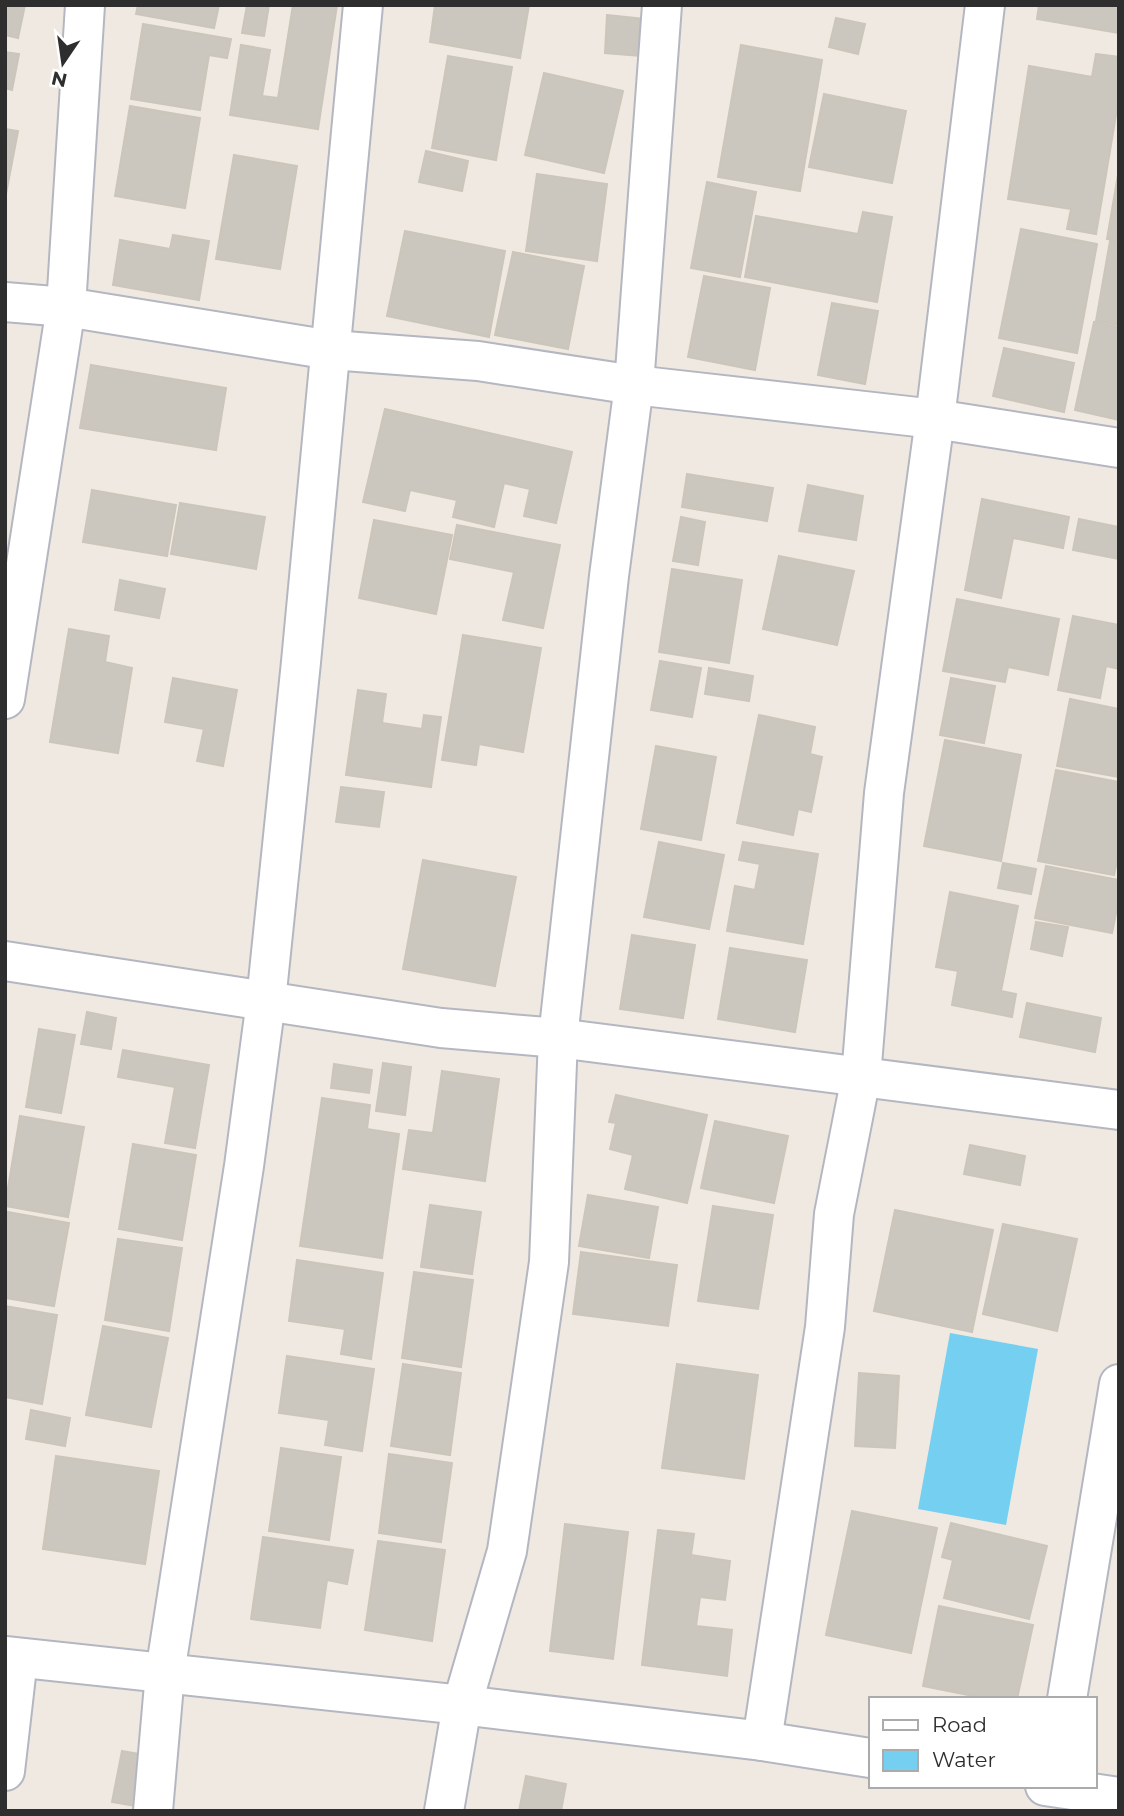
<svg xmlns="http://www.w3.org/2000/svg" width="1124" height="1816" font-family="Montserrat,sans-serif">
	<style>
		.water { fill: #75cff0 }
		.building { fill: #cbc7bf; stroke: #cbc5ba; stroke-width: 2 }
		.lines { fill: none; stroke-linecap: round; stroke-linejoin: round }
		.minor-casing { stroke: #b4b7c1; stroke-width: 42 }
		.minor { stroke: #fff; stroke-width: 38 }
	</style>
	<rect width="100%" height="100%" fill="#efe9e1"/>
	<!-- water -->
	<path class="water" d="M950,1333L1038,1349L1006,1525L918,1509Z"/>
	<!-- building -->
	<g class="building">
		<path d="M5,5H25L18,38L5,35Z"/>
		<path d="M138,5H219L214,28L136,14Z"/>
		<path d="M247,5H269L264,36L242,33Z"/>
		<path d="M293,5H337L318,129L230,115L241,45L270,50L262,96L278,98Z"/>
		<path d="M435,5H529L520,58L430,42Z"/>
		<path d="M1039,5H1119V33L1037,19Z"/>
		<path d="M607,15L644,19L641,56L605,53Z"/>
		<path d="M836,18L865,24L858,54L829,47Z"/>
		<path d="M143,24L231,39L227,58L209,55L200,110L131,99Z"/>
		<path d="M741,45L822,60L800,191L718,177Z"/>
		<path d="M5,52L19,54L12,90L5,88Z"/>
		<path d="M1096,54L1119,57V97L1096,234L1067,229L1071,209L1008,199L1029,66L1092,77Z"/>
		<path d="M448,56L512,67L496,160L432,148Z"/>
		<path d="M544,73L623,91L604,173L525,155Z"/>
		<path d="M824,94L906,111L892,183L809,167Z"/>
		<path d="M130,106L200,118L185,208L115,196Z"/>
		<path d="M5,129L18,131L5,199Z"/>
		<path d="M426,151L468,161L462,191L419,182Z"/>
		<path d="M234,155L297,166L280,269L216,259Z"/>
		<path d="M1119,169V241L1107,239Z"/>
		<path d="M537,174L607,184L597,261L526,251Z"/>
		<path d="M707,182L756,192L740,277L691,268Z"/>
		<path d="M863,212L892,217L877,302L745,277L756,216L858,234Z"/>
		<path d="M1021,229L1097,244L1077,353L999,338Z"/>
		<path d="M405,231L505,251L489,337L387,316Z"/>
		<path d="M173,235L209,241L199,300L113,285L120,240L170,249Z"/>
		<path d="M1110,241L1119,243V325L1096,321Z"/>
		<path d="M513,252L584,266L568,349L495,335Z"/>
		<path d="M704,276L770,288L755,370L688,357Z"/>
		<path d="M832,303L878,311L865,384L818,375Z"/>
		<path d="M1094,322L1119,327V420L1075,410Z"/>
		<path d="M1004,348L1074,363L1064,412L993,396Z"/>
		<path d="M91,365L226,388L216,450L80,428Z"/>
		<path d="M385,409L572,452L556,523L524,516L530,489L504,483L494,527L453,517L457,500L410,490L405,511L363,502Z"/>
		<path d="M687,474L773,488L767,521L682,507Z"/>
		<path d="M808,485L863,496L856,540L799,531Z"/>
		<path d="M92,490L176,505L167,556L83,542Z"/>
		<path d="M982,499L1069,517L1063,548L1013,538L1001,598L965,590Z"/>
		<path d="M180,503L265,517L256,569L171,554Z"/>
		<path d="M681,517L705,522L698,565L673,561Z"/>
		<path d="M1079,519L1119,527V559L1073,550Z"/>
		<path d="M374,520L452,535L436,614L359,598Z"/>
		<path d="M457,525L560,545L543,628L503,620L514,572L450,559Z"/>
		<path d="M779,556L854,571L837,645L763,629Z"/>
		<path d="M672,569L742,580L729,663L659,652Z"/>
		<path d="M120,580L165,589L159,618L115,610Z"/>
		<path d="M957,599L1059,619L1048,675L1008,667L1005,682L943,671Z"/>
		<path d="M1073,616L1119,625V669L1106,666L1100,698L1058,690Z"/>
		<path d="M69,629L109,636L105,662L132,668L118,753L50,742Z"/>
		<path d="M463,635L541,648L523,752L479,744L476,765L442,760Z"/>
		<path d="M660,661L701,668L692,717L651,710Z"/>
		<path d="M709,668L753,676L749,701L705,694Z"/>
		<path d="M173,678L237,690L223,766L197,761L204,729L165,722Z"/>
		<path d="M951,678L995,686L984,743L940,735Z"/>
		<path d="M358,690L386,694L382,723L422,729L424,715L441,717L431,787L346,775Z"/>
		<path d="M1070,699L1119,709V777L1057,766Z"/>
		<path d="M759,715L815,727L810,754L822,757L811,812L798,809L793,835L737,823Z"/>
		<path d="M945,740L1021,755L1001,861L924,846Z"/>
		<path d="M656,746L716,757L701,840L641,829Z"/>
		<path d="M1056,770L1119,782V852L1114,875L1038,861Z"/>
		<path d="M341,787L384,792L379,827L336,822Z"/>
		<path d="M659,842L724,855L709,929L644,917Z"/>
		<path d="M743,842L818,854L803,944L727,931L735,886L755,890L760,864L739,860Z"/>
		<path d="M423,860L516,877L495,986L403,969Z"/>
		<path d="M1003,863L1036,869L1031,894L998,888Z"/>
		<path d="M1046,866L1119,880V898L1112,933L1035,918Z"/>
		<path d="M950,892L1018,906L1001,991L1016,994L1012,1017L952,1005L958,971L936,967Z"/>
		<path d="M1036,922L1068,927L1062,956L1031,949Z"/>
		<path d="M632,935L695,945L683,1018L620,1009Z"/>
		<path d="M730,948L807,960L795,1032L718,1019Z"/>
		<path d="M1027,1003L1101,1018L1095,1052L1020,1037Z"/>
		<path d="M87,1012L116,1018L111,1049L81,1044Z"/>
		<path d="M39,1029L75,1035L61,1113L26,1107Z"/>
		<path d="M123,1050L209,1065L195,1148L165,1143L175,1087L118,1077Z"/>
		<path d="M383,1063L411,1067L405,1115L376,1111Z"/>
		<path d="M334,1064L372,1070L369,1093L331,1088Z"/>
		<path d="M442,1071L499,1079L485,1181L403,1169L409,1130L433,1133Z"/>
		<path d="M616,1095L707,1115L687,1203L625,1189L633,1155L610,1149L616,1123L609,1122Z"/>
		<path d="M322,1098L370,1105L367,1129L399,1134L382,1258L300,1246Z"/>
		<path d="M20,1116L84,1127L68,1217L5,1206Z"/>
		<path d="M715,1121L788,1136L774,1203L701,1188Z"/>
		<path d="M133,1144L196,1155L182,1240L119,1229Z"/>
		<path d="M970,1145L1025,1156L1020,1185L964,1174Z"/>
		<path d="M588,1195L658,1207L649,1258L579,1246Z"/>
		<path d="M430,1205L481,1212L472,1274L421,1267Z"/>
		<path d="M713,1206L773,1215L758,1309L698,1301Z"/>
		<path d="M895,1210L993,1230L972,1332L874,1311Z"/>
		<path d="M8,1212L69,1223L54,1306L5,1298V1228Z"/>
		<path d="M1003,1224L1077,1239L1057,1331L983,1314Z"/>
		<path d="M118,1239L182,1248L169,1331L105,1320Z"/>
		<path d="M581,1252L677,1265L668,1326L573,1314Z"/>
		<path d="M297,1260L383,1273L371,1359L341,1354L345,1329L289,1321Z"/>
		<path d="M414,1272L473,1280L461,1367L402,1358Z"/>
		<path d="M5,1306L57,1315L42,1404L5,1397Z"/>
		<path d="M103,1326L168,1338L151,1427L86,1415Z"/>
		<path d="M287,1356L374,1369L362,1451L325,1445L329,1420L279,1413Z"/>
		<path d="M403,1364L461,1373L450,1455L391,1446Z"/>
		<path d="M677,1364L758,1375L744,1479L662,1468Z"/>
		<path d="M859,1373L899,1376L895,1448L855,1446Z"/>
		<path d="M31,1410L70,1418L65,1446L26,1439Z"/>
		<path d="M281,1448L341,1457L329,1540L269,1531Z"/>
		<path d="M389,1454L452,1463L441,1542L379,1533Z"/>
		<path d="M56,1456L159,1471L145,1564L43,1549Z"/>
		<path d="M852,1511L937,1528L911,1653L826,1635Z"/>
		<path d="M951,1523L1047,1546L1029,1619L944,1598L953,1560L942,1557Z"/>
		<path d="M565,1524L628,1532L613,1659L550,1651Z"/>
		<path d="M658,1530L694,1534L691,1555L730,1561L725,1600L700,1597L696,1626L732,1630L727,1676L642,1665Z"/>
		<path d="M263,1537L353,1550L347,1584L327,1580L320,1628L251,1619Z"/>
		<path d="M378,1541L445,1550L432,1641L365,1630Z"/>
		<path d="M939,1606L1033,1625L1017,1699H988L923,1686Z"/>
		<path d="M122,1751L151,1756L142,1807L112,1802Z"/>
		<path d="M526,1776L566,1784L561,1811H519Z"/>
	</g>
	<g class="lines">
		<!-- minor casing -->
		<g class="minor-casing">
			<g id="minor">
				<path d="M5,302L66,307L331,350L478,361L634,385L935,419L1119,448"/>
				<path d="M5,699L66,307L85,5"/>
				<path d="M5,961L441,1028L558,1038L1119,1110"/>
				<path d="M5,1656L462,1705L762,1741L870,1758"/>
				<path d="M1067,1699L1119,1384"/>
				<path d="M762,1741L825,1327L834,1214L861,1077L884,793L935,419L985,5"/>
				<path d="M5,1771L18,1658"/>
				<path d="M1045,1786L1119,1797"/>
				<path d="M153,1811L165,1673L244,1166L266,1001L301,662L363,5"/>
				<path d="M444,1811L462,1705L507,1551L549,1262L558,1038L609,576L634,385L662,5"/>
			</g>
		</g>
		<!-- minor -->
		<use href="#minor" class="minor"/>
	</g>
	<!-- border -->
	<rect width="1124" height="1816" fill="none" stroke="#2e2e2e" stroke-width="14"/>
	<!-- legend -->
	<rect x="869" y="1697" width="228" height="91" fill="#ffffff" stroke="#ababab" stroke-width="2"/>
	<rect x="883" y="1720" width="35" height="10" fill="#ffffff" stroke="#ababab" stroke-width="2"/>
	<text x="932" y="1732" font-size="21" fill="#2e2e2e">Road</text>
	<rect x="883" y="1750" width="35" height="21" fill="#75cff0" stroke="#ababab" stroke-width="2"/>
	<text x="932" y="1767" font-size="21" fill="#2e2e2e">Water</text>
	<!-- north arrow -->
	<g transform="translate(63 63) rotate(193)" stroke="#ffffff" stroke-width="5" paint-order="stroke">
	<path d="M0-5L12 26L0 18L-12 26Z" fill="#2e2e2e"/>
	<text y="-10" font-size="19" font-weight="bold" text-anchor="middle" fill="#2e2e2e">N</text>
	</g>
</svg>
